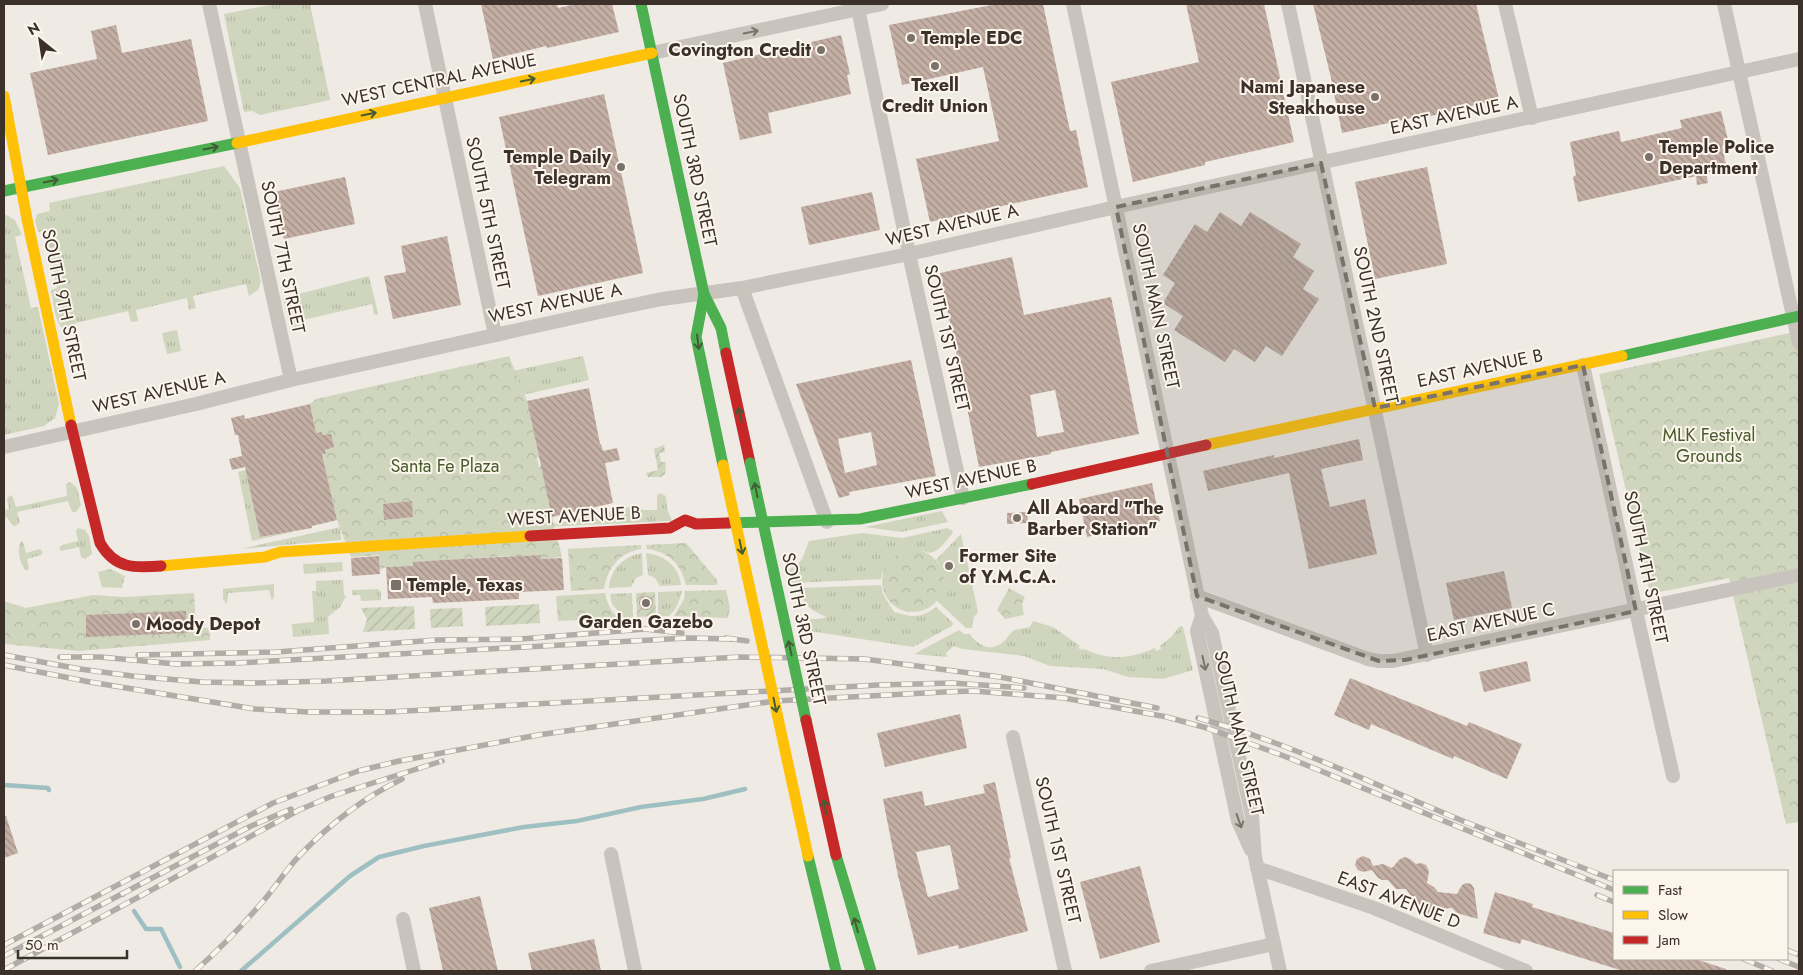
<svg xmlns="http://www.w3.org/2000/svg" width="1803" height="975" font-family="Jost,sans-serif">
	<style>
		.grass { fill: url(#grass-tufts) }
		.forest { fill: url(#forest-crowns) }
		.garden { fill: url(#garden-furrows) }
		.lines { fill: none; stroke-linecap: round; stroke-linejoin: round }
		.stream { stroke: #9ec0c2; stroke-width: 4.5 }
		.building { fill: url(#building-back-hatch); fill-rule: evenodd }
		.street { stroke: #c9c3bd; stroke-width: 14 }
		.fast { stroke: #4caf50; stroke-width: 11 }
		.slow { stroke: #ffc107; stroke-width: 11 }
		.jam { stroke: #c62828; stroke-width: 11 }
		.rail-casing { stroke: #b1aca7; stroke-width: 5.5 }
		.rail { stroke: #fbf5ec; stroke-width: 4; stroke-dasharray: 11; stroke-linecap: butt }
		.fast-bridge { stroke: #4caf50; stroke-width: 11 }
		.slow-bridge { stroke: #ffc107; stroke-width: 11 }
		.jam-bridge { stroke: #c62828; stroke-width: 11 }
		.oneway { stroke: #7b726c }
		.oneway2 { stroke: #415c37 }
		.marked { fill: #7a716b; fill-opacity: 0.2; stroke: #7a716b; stroke-width: 4; stroke-dasharray: 10 6; stroke-linejoin: round }
		.poi-dot { fill: #7a716b; stroke: #fbf5ec; stroke-width: 2 }
		.labels { text-anchor: middle; stroke-width: 4; stroke-linejoin: round; paint-order: stroke }
		.poi-label { font-size: 18px; font-weight: bold; fill: #3b302a; stroke: #fbf5ec; text-anchor: start }
		.street-label { font-size: 18px; fill: #3b302a; stroke: #fbf5ec }
		.park-label { font-size: 18px; fill: #475b2c; stroke: #fbf5ec }
	</style>
	<defs>
		<pattern id="grass-tufts" width="24" height="20" patternUnits="userSpaceOnUse" patternTransform="scale(1.25)"><rect width="24" height="20" fill="#d0d6be"/><path d="M3 7l-1-3M5 7V3M7 7l1-3M15 17l-1-3M17 17v-4M19 17l1-3" fill="none" stroke="#b4b8a3"/></pattern>
		<pattern id="forest-crowns" width="20" height="18" patternUnits="userSpaceOnUse" patternTransform="scale(1.25)"><rect width="20" height="18" fill="#d0d6be"/><path d="M2 6a3 3 0 1 1 6 0M12 15a3 3 0 1 1 6 0" fill="none" stroke="#b4b8a3"/></pattern>
		<pattern id="garden-furrows" width="10" height="10" patternUnits="userSpaceOnUse" patternTransform="scale(1.25)"><rect width="10" height="10" fill="#d0d6be"/><path d="M-1 1l2-2M0 10L10 0M9 11l2-2" fill="none" stroke="#b4b8a3"/></pattern>
		<pattern id="building-back-hatch" width="6" height="6" patternUnits="userSpaceOnUse" patternTransform="scale(1.25)"><rect width="6" height="6" fill="#c4afa5"/><path d="M-1 5l2 2M0 0l6 6M5-1l2 2" fill="none" stroke="#a08f87"/></pattern>
	</defs>
	<rect width="100%" height="100%" fill="#efeae4"/>
	<!-- grass -->
	<g class="grass">
		<path d="M274,4H310L330,100L260,115L252,111L244,112L224,14Z"/>
		<path d="M224,166L240,188L261,282L258,290L249,296L246,284L193,296L196,308L189,310L187,298L136,310L138,321L131,322L128,311L75,323L77,334C54,333 55,309 51,290L57,288L45,231L38,232L35,221L37,214L50,211L49,203Z"/>
		<path d="M4,214L15,220L22,235L15,237L31,308L38,307L59,404L55,418L44,426L4,435Z"/>
		<path d="M369,276L378,313L377,315L374,314L372,304L303,320L304,331L292,327L288,319L283,298Z"/>
		<path d="M177,330L181,351L167,354L162,333Z"/>
		<path d="M583,356L589,380L518,396L512,371Z"/>
		<path d="M246,470L260,537L292,530V532L252,541L238,472Z"/>
		<path d="M70,482L77,488L81,505L76,512H72L68,501L17,512L20,523L15,526L12,525L7,517L4,519V510L9,509L7,498L12,495L16,507L67,496L66,484Z"/>
		<path d="M660,493L666,496L667,509L672,521L541,527L634,506L643,510H657V495Z"/>
		<path d="M942,511L948,522L901,532L865,527Z"/>
		<path d="M340,527L341,540L241,549Z"/>
		<path d="M78,528L85,530L89,536L92,554L85,559L81,557L79,547L61,551L59,548L62,545L78,541L76,531Z"/>
		<path d="M947,528L953,531L952,534C944,543 935,558 923,551L882,573L881,579L792,583L789,569C804,564 804,552 809,541L862,533L902,538Z"/>
		<path d="M961,534L978,612L974,617L972,628H966L937,601L942,592L939,563L936,560Z"/>
		<path d="M23,541L26,553L40,549L43,552L41,555L27,559L29,569L27,571C20,566 17,551 20,543Z"/>
		<path d="M642,553L643,575L636,578L631,587L609,588C611,568 623,557 642,553Z"/>
		<path d="M646,553C664,555 679,566 681,585L660,586L655,578L648,575Z"/>
		<path d="M342,562L343,571L304,574L303,564Z"/>
		<path d="M110,569L125,576L122,588L102,587L98,572Z"/>
		<path d="M343,580L344,595L346,596L340,607L328,617L329,634L293,637L292,624L314,622L312,591H316V581Z"/>
		<path d="M274,584V596L272,601L269,590L228,593L227,604L223,599V589Z"/>
		<path d="M881,585L883,594L894,612C912,617 920,619 936,607L953,623L952,626L913,647L803,630L800,614C808,620 818,620 827,617C813,612 801,604 799,588Z"/>
		<path d="M378,589L381,592V600L361,601L360,595H352V590Z"/>
		<path d="M682,591C679,601 677,609 669,616H658V592Z"/>
		<path d="M632,593L633,617L624,618L612,604L610,594Z"/>
		<path d="M1033,621L1053,627L1080,646L1078,648L1082,650L1084,649C1111,661 1129,659 1155,648L1156,651L1161,649L1160,646L1171,637L1180,626L1183,627L1193,670L1163,679L1128,677L1103,669L1050,666L1024,656L962,649L954,646L946,653L947,657L914,654L959,630L964,634H970C977,645 991,653 1003,642C1007,639 1010,633 1014,630L1030,627Z"/>
	</g>
	<!-- forest -->
	<g class="forest">
		<path d="M1799,331V822L1786,824L1729,578L1650,594L1599,374Z"/>
		<path d="M509,356L527,401L539,457L537,458L539,467L545,466L552,517L562,557L540,559V555L510,557L509,556L413,562V566L386,567L380,570L379,555L351,557L337,520L322,454L326,453L322,433H316L310,404L316,399Z"/>
		<path d="M686,543L717,580L718,583L716,585H686C681,564 669,552 647,549L646,545Z"/>
		<path d="M641,545V549C619,553 608,567 604,589L571,591L568,549Z"/>
		<circle cx="913" cy="581" r="31"/>
		<path d="M1009,588L1025,597L1022,604L1024,615L1005,619L997,610Z"/>
		<path d="M726,590L730,607L728,618L674,616L684,599L685,591Z"/>
		<path d="M194,593L196,627L209,628L210,640L79,651L4,644V601L26,608L93,595L123,597Z"/>
		<path d="M605,593C607,603 611,611 618,618L558,621L556,596Z"/>
	</g>
	<!-- garden -->
	<g class="garden">
		<path d="M664,445L665,452L659,453L661,462H666L665,474L661,477H648L646,473L658,470L654,449Z"/>
		<path d="M655,592L656,616L637,617L636,593Z"/>
		<path d="M539,604L540,623L486,626L485,607Z"/>
		<path d="M414,606L415,629L363,632L367,619L361,608Z"/>
		<path d="M462,608L463,626L431,628L430,609Z"/>
	</g>
	<g class="lines">
		<!-- stream -->
		<g class="stream">
			<path d="M4,785L48,788L49,790"/>
			<path d="M122,893L123,895"/>
			<path d="M134,911L146,929H161L180,967"/>
			<path d="M241,971L350,876L379,857L424,846L524,827L577,821L641,807L703,799L745,789"/>
		</g>
	</g>
	<!-- building -->
	<g class="building">
		<path d="M481,4H557L558,8L576,4H612L619,32L547,48L546,46L493,59Z"/>
		<path d="M997,4H1043L1070,131L1076,130L1088,187L930,222L916,159L999,141L983,67L902,85L889,25Z"/>
		<path d="M1186,4H1264L1294,142L1205,162V165L1133,182L1111,82L1199,62Z"/>
		<path d="M1313,4H1476L1499,99L1427,117L1426,115L1342,133L1331,78Z"/>
		<path d="M116,25L122,53L191,39L208,121L48,155L30,73L97,59L91,31Z"/>
		<path d="M841,35L850,74L847,75L851,94L768,113L772,133L740,140L723,63Z"/>
		<path d="M604,94L643,273L538,296L499,117Z"/>
		<path d="M1721,111L1729,144L1722,146L1727,169L1706,173L1708,183L1697,185L1696,176L1578,202L1573,177L1576,175L1570,142L1619,131L1621,142L1682,128L1680,120Z"/>
		<path d="M1427,167L1447,264L1375,279L1355,182Z"/>
		<path d="M345,177L355,224L284,239L274,192Z"/>
		<path d="M872,192L880,230L809,245L801,207Z"/>
		<path d="M1220,212L1241,226L1250,212L1301,244L1293,257L1314,271L1303,289L1319,299L1282,356L1266,346L1255,362L1234,349L1225,362L1174,330L1183,316L1163,303L1175,283L1163,275L1195,224L1207,232Z"/>
		<path d="M447,236L461,305L393,319L384,276L406,272L401,246Z"/>
		<path d="M1012,257L1024,315L1111,297L1139,434L1051,452V454L979,467L940,273ZM1055,390L1064,432L1037,437L1030,395Z"/>
		<path d="M911,360L936,476L849,492L850,495L839,498L796,384ZM871,432L877,465L845,473L838,439Z"/>
		<path d="M589,388L600,444H601L603,451L617,448L620,460L605,463L613,503L552,517L527,401Z"/>
		<path d="M310,404L316,433L322,432V435L331,434L334,447L325,450L326,454H322L337,520L312,526V528L260,537L245,467L232,470L229,459L242,456L238,435H235L231,418L244,415L245,419Z"/>
		<path d="M1359,439L1363,460L1321,469L1330,507L1365,499L1377,554L1309,569L1289,473L1208,491L1203,471L1274,455V458Z"/>
		<path d="M1152,483L1160,521L1087,537L1079,499Z"/>
		<path d="M412,501L413,517L384,520L383,504Z"/>
		<path d="M1027,512L1028,523L1007,524V513Z"/>
		<path d="M540,555V559L562,558L564,590L519,592V599L433,603L432,597L388,599L386,567L413,566V562L443,560Z"/>
		<path d="M379,556L380,574L352,576L351,558Z"/>
		<path d="M1504,571L1512,608L1454,620L1446,583Z"/>
		<circle cx="646" cy="603" r="7"/>
		<path d="M186,611L187,633L86,637V615Z"/>
		<path d="M1527,661L1531,681L1484,692L1479,672Z"/>
		<path d="M1350,678L1467,726L1469,722L1522,744L1507,779L1454,756L1453,759L1371,724L1369,730L1334,715Z"/>
		<path d="M960,714L967,748L885,767L877,733Z"/>
		<path d="M995,782L1011,858H1009L1028,931L959,949L958,945L918,955L898,876L883,799L922,791L925,806L985,793L983,785ZM950,845L959,889L928,897L916,852Z"/>
		<path d="M4,816H6L18,853L4,858Z"/>
		<path d="M1363,856L1370,859L1373,866L1383,864L1392,868L1400,859L1405,857L1410,859L1416,864L1421,863L1426,865L1429,871L1427,883L1434,887L1438,892L1457,894L1462,885L1466,883L1471,884L1474,888L1478,919L1457,913L1452,908L1439,909L1436,917L1410,906L1413,899L1406,889H1396L1388,880H1382L1378,878L1372,870L1363,872L1358,870L1355,865L1357,859Z"/>
		<path d="M1140,866L1160,942L1100,959L1080,882Z"/>
		<path d="M1495,892L1533,904L1532,907L1614,933V959H1695L1726,969V971H1623L1522,939L1520,944L1483,933Z"/>
		<path d="M480,896L498,971H443L429,908Z"/>
		<path d="M594,939L601,971H532L528,953Z"/>
	</g>
	<g class="lines">
		<!-- street -->
		<g class="street">
			<path d="M209,4L291,380"/>
			<path d="M425,4L495,335"/>
			<path d="M1073,4L1202,616L1212,633L1252,816L1255,857L1280,971"/>
			<path d="M1288,4L1427,655"/>
			<path d="M1505,4L1532,118"/>
			<path d="M1724,4L1799,343"/>
			<path d="M858,9L909,254L963,498"/>
			<path d="M652,53L882,4"/>
			<path d="M742,288L827,522"/>
			<path d="M1583,365L1636,611L1673,776"/>
			<path d="M4,447L196,404L291,380L604,311L662,299L742,288L909,254L1116,207L1799,59"/>
			<path d="M1197,596L1368,659L1379,661H1393L1799,575"/>
			<path d="M1202,616L1197,631L1238,821L1251,850"/>
			<path d="M1013,737L1065,971"/>
			<path d="M611,854L635,971"/>
			<path d="M1257,868L1374,908L1526,971"/>
			<path d="M403,919L414,971"/>
			<path d="M1151,971L1274,944"/>
		</g>
		<!-- fast -->
		<g class="fast">
			<path d="M641,4L704,294L721,328L726,353"/>
			<path d="M4,191L237,143"/>
			<path d="M704,294L696,337L723,465"/>
			<path d="M1622,356L1799,316"/>
			<path d="M728,523L860,519L1032,484"/>
			<path d="M836,855L871,971"/>
			<path d="M808,856L836,971"/>
		</g>
		<!-- slow -->
		<g class="slow">
			<path d="M4,96L27,219L71,425"/>
			<path d="M237,143L652,53"/>
			<path d="M1206,445L1622,356"/>
			<path d="M161,566L265,557L280,552L530,536"/>
		</g>
		<!-- jam -->
		<g class="jam">
			<path d="M726,353L750,463"/>
			<path d="M71,425L100,543C115,569 134,568 161,566"/>
			<path d="M1032,484L1206,445"/>
			<path d="M530,536L670,528L685,520L696,524L728,523"/>
		</g>
		<!-- rail casing -->
		<g class="rail-casing">
			<g id="rail">
				<path d="M726,638L747,641"/>
				<path d="M4,655L80,669L132,676L202,682L252,683L326,681L739,657L864,659L1000,677L1157,708"/>
				<path d="M138,655L277,652L436,640L521,639L645,629L682,633"/>
				<path d="M60,657H100L176,664L236,663L687,638L732,639"/>
				<path d="M4,665L90,682L255,709L308,712H388L878,685L952,683L1024,688"/>
				<path d="M1198,718C1290,743 1375,785 1463,821C1513,841 1564,860 1614,880"/>
				<path d="M1597,895L1614,902"/>
				<path d="M4,945L273,803L358,771L399,761L538,735L775,701L944,692L973,691L1064,698L1167,717L1207,728L1284,756L1614,890"/>
				<path d="M1787,950L1799,955"/>
				<path d="M4,956L251,826L291,809"/>
				<path d="M1744,959L1772,971"/>
				<path d="M1779,959L1799,967"/>
				<path d="M4,970L299,810L332,796L442,761"/>
				<path d="M195,971C220,949 243,925 265,899C277,885 287,868 301,854C330,824 365,797 402,779"/>
			</g>
		</g>
		<!-- rail -->
		<use href="#rail" class="rail"/>
		<!-- fast-bridge -->
		<path class="fast-bridge" d="M750,463L806,720"/>
		<!-- slow-bridge -->
		<path class="slow-bridge" d="M723,465L808,856"/>
		<!-- jam-bridge -->
		<path class="jam-bridge" d="M806,720L836,855"/>
	</g>
	<!-- one-way arrows -->
	<defs><path id="oneway-shaft" d="M-6 0H5M1.5-3L5.5 0L1.5 3" fill="none" stroke-width="1.6" stroke-linecap="round" stroke-linejoin="round" transform="scale(1.25)"/></defs>
	<g class="oneway">
		<use href="#oneway-shaft" transform="translate(751 32) rotate(-12)"/>
		<use href="#oneway-shaft" transform="translate(1204 663) rotate(78)"/>
		<use href="#oneway-shaft" transform="translate(1239 821) rotate(71)"/>
	</g>
	<g class="oneway2">
		<use href="#oneway-shaft" transform="translate(528 80) rotate(-12)"/>
		<use href="#oneway-shaft" transform="translate(369 114) rotate(-12)"/>
		<use href="#oneway-shaft" transform="translate(211 148) rotate(-12)"/>
		<use href="#oneway-shaft" transform="translate(51 181) rotate(-11)"/>
		<use href="#oneway-shaft" transform="translate(698 342) rotate(83)"/>
		<use href="#oneway-shaft" transform="translate(740 415) rotate(-102)"/>
		<use href="#oneway-shaft" transform="translate(756 490) rotate(-102)"/>
		<use href="#oneway-shaft" transform="translate(741 547) rotate(78)"/>
		<use href="#oneway-shaft" transform="translate(790 648) rotate(-102)"/>
		<use href="#oneway-shaft" transform="translate(775 705) rotate(78)"/>
		<use href="#oneway-shaft" transform="translate(825 807) rotate(-102)"/>
		<use href="#oneway-shaft" transform="translate(856 925) rotate(-106)"/>
	</g>
	<!-- marked area -->
	<path class="marked" d="M1321,163L1375,408L1583,365L1636,611L1405,660L1379,661L1197,596L1116,207Z"/>
	<!-- markers -->
	<g class="poi-dot">
		<circle cx="911" cy="38" r="5"/>
		<circle cx="821" cy="50" r="5"/>
		<circle cx="935" cy="66" r="5"/>
		<circle cx="1375" cy="97" r="5"/>
		<circle cx="1649" cy="157" r="5"/>
		<circle cx="621" cy="167" r="5"/>
		<circle cx="1017" cy="518" r="5"/>
		<circle cx="949" cy="566" r="5"/>
		<rect x="390" y="579" width="12" height="12" rx="2.5"/>
		<circle cx="646" cy="603" r="5"/>
		<circle cx="136" cy="624" r="5"/>
	</g>
	<g class="labels">
		<!-- poi labels -->
		<g class="poi-label">
			<text x="921" y="44">Temple EDC</text>
			<text x="811" y="56" text-anchor="end">Covington Credit</text>
			<text x="935" y="91" text-anchor="middle">Texell<tspan x="935" dy="21">Credit Union</tspan></text>
			<text x="1365" y="93" text-anchor="end">Nami Japanese<tspan x="1365" dy="21">Steakhouse</tspan></text>
			<text x="1659" y="153">Temple Police<tspan x="1659" dy="21">Department</tspan></text>
			<text x="611" y="163" text-anchor="end">Temple Daily<tspan x="611" dy="21">Telegram</tspan></text>
			<text x="1027" y="514">All Aboard "The<tspan x="1027" dy="21">Barber Station"</tspan></text>
			<text x="959" y="562">Former Site<tspan x="959" dy="21">of Y.M.C.A.</tspan></text>
			<text x="407" y="591">Temple, Texas</text>
			<text x="646" y="628" text-anchor="middle">Garden Gazebo</text>
			<text x="146" y="630">Moody Depot</text>
		</g>
		<!-- street labels -->
		<g class="street-label">
			<text transform="translate(439 80) rotate(-12)" y="6">WEST CENTRAL AVENUE</text>
			<text transform="translate(1454 115) rotate(-12)" y="6">EAST AVENUE A</text>
			<text transform="translate(695 170) rotate(78)" y="6">SOUTH 3RD STREET</text>
			<text transform="translate(488 213) rotate(78)" y="6">SOUTH 5TH STREET</text>
			<text transform="translate(952 225) rotate(-13)" y="6">WEST AVENUE A</text>
			<text transform="translate(283 257) rotate(78)" y="6">SOUTH 7TH STREET</text>
			<text transform="translate(555 303) rotate(-12)" y="6">WEST AVENUE A</text>
			<text transform="translate(64 305) rotate(78)" y="6">SOUTH 9TH STREET</text>
			<text transform="translate(1156 306) rotate(78)" y="6">SOUTH MAIN STREET</text>
			<text transform="translate(1376 325) rotate(78)" y="6">SOUTH 2ND STREET</text>
			<text transform="translate(947 338) rotate(77)" y="6">SOUTH 1ST STREET</text>
			<text transform="translate(1480 368) rotate(-12)" y="6">EAST AVENUE B</text>
			<text transform="translate(159 392) rotate(-13)" y="6">WEST AVENUE A</text>
			<text transform="translate(971 479) rotate(-12)" y="6">WEST AVENUE B</text>
			<text transform="translate(574 516) rotate(-3)" y="6">WEST AVENUE B</text>
			<text transform="translate(1646 567) rotate(78)" y="6">SOUTH 4TH STREET</text>
			<text transform="translate(1491 622) rotate(-12)" y="6">EAST AVENUE C</text>
			<text transform="translate(804 629) rotate(78)" y="6">SOUTH 3RD STREET</text>
			<text transform="translate(1239 733) rotate(77)" y="6">SOUTH MAIN STREET</text>
			<text transform="translate(1058 850) rotate(77)" y="6">SOUTH 1ST STREET</text>
			<text transform="translate(1399 900) rotate(21)" y="6">EAST AVENUE D</text>
		</g>
		<!-- park labels -->
		<g class="park-label">
			<text x="1709" y="441">MLK Festival<tspan x="1709" dy="21">Grounds</tspan></text>
			<text x="445" y="472">Santa Fe Plaza</text>
		</g>
	</g>
	<!-- border -->
	<rect width="1803" height="975" fill="none" stroke="#3b302a" stroke-width="10"/>
	<!-- legend -->
	<rect x="1613" y="870" width="175" height="90" fill="#fbf5ec" stroke="#aea69e"/>
	<rect x="1623" y="886" width="25" height="8" fill="#4caf50" stroke="#aea69e"/>
	<text x="1658" y="895" font-size="15" fill="#3b302a">Fast</text>
	<rect x="1623" y="911" width="25" height="8" fill="#ffc107" stroke="#aea69e"/>
	<text x="1658" y="920" font-size="15" fill="#3b302a">Slow</text>
	<rect x="1623" y="936" width="25" height="8" fill="#c62828" stroke="#aea69e"/>
	<text x="1658" y="945" font-size="15" fill="#3b302a">Jam</text>
	<!-- north arrow -->
	<g transform="translate(40 40) rotate(330)" stroke="#fbf5ec" stroke-width="4" paint-order="stroke">
	<path d="M0-4L9 19L0 12L-9 19Z" fill="#3b302a"/>
	<text y="-8" font-size="14" font-weight="bold" text-anchor="middle" fill="#3b302a">N</text>
	</g>
	<!-- scale -->
	<path d="M18 950v8h109v-8" fill="none" stroke="#3b302a" stroke-width="2.5"/>
	<text x="25" y="950" font-size="15" fill="#3b302a" stroke="#fbf5ec" stroke-width="4" paint-order="stroke">50 m</text>
</svg>
